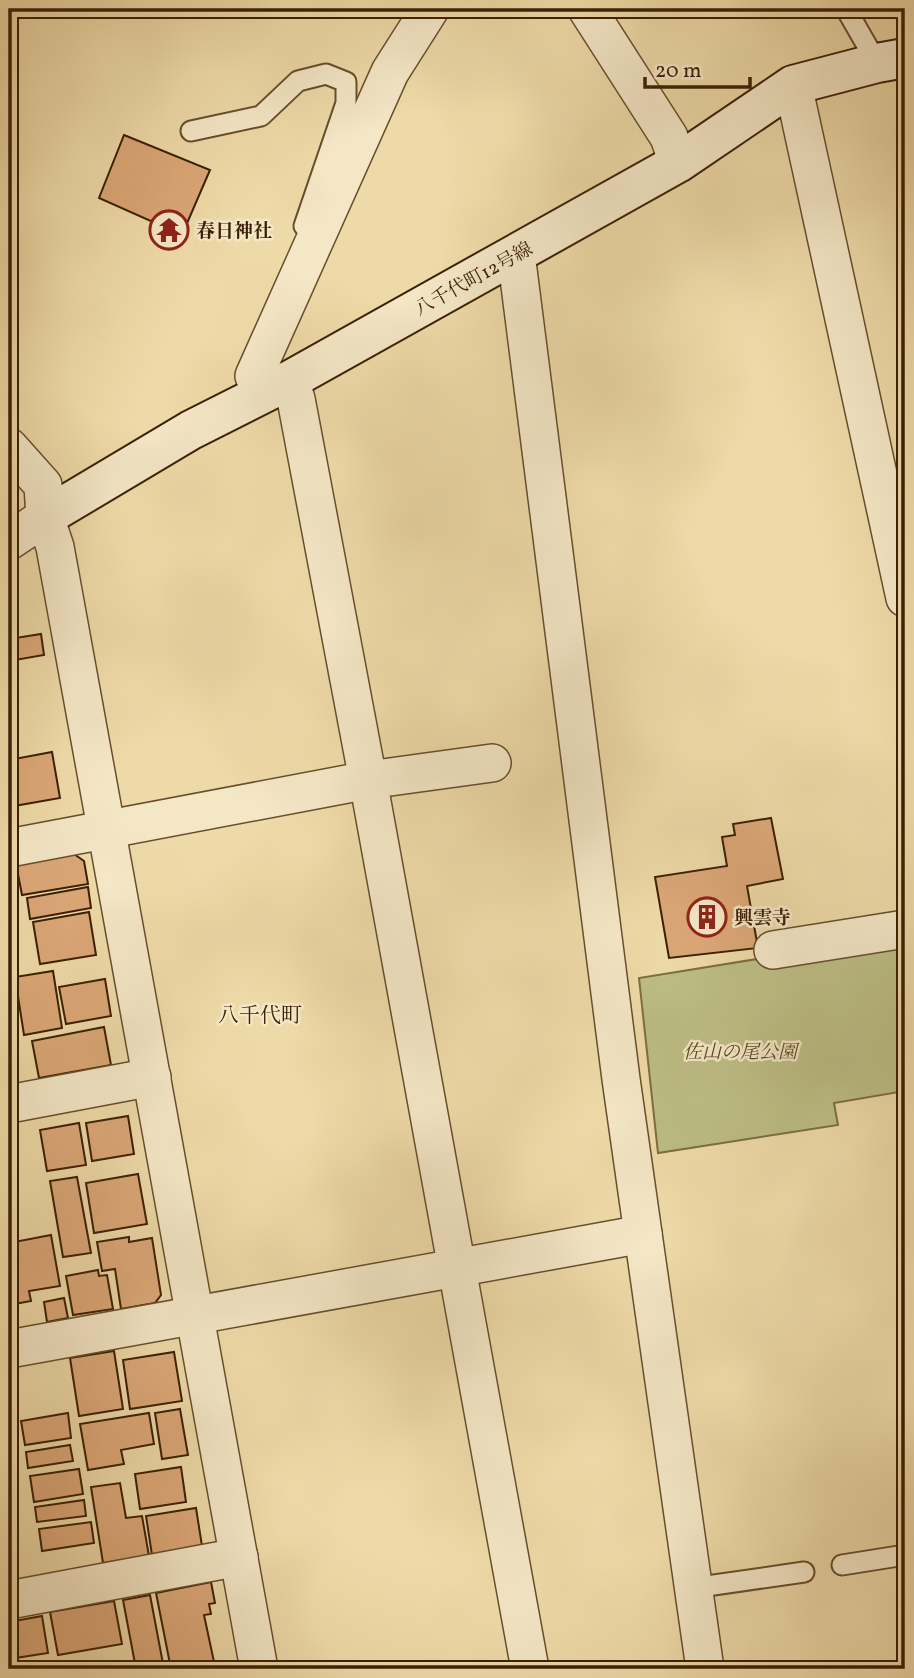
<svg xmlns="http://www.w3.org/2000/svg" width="914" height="1678" font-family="Vollkorn,'Noto Serif JP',serif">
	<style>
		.green { fill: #bcbe85; stroke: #7c6e44; stroke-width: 2 }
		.building { fill: #dca777; stroke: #3c1f04; stroke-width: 2 }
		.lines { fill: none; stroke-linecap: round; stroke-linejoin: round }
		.lane-casing { stroke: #684e2d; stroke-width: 23 }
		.street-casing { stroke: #684e2d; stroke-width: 40 }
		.secondary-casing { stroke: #3c1f04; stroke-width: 42 }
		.lane { stroke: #f4e7c6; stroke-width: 19 }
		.street { stroke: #f4e7c6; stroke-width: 37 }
		.secondary { stroke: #f4e7c6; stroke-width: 38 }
		.labels { text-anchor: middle; stroke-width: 5; stroke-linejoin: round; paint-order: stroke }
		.poi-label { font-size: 19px; font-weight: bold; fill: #3c1f04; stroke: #f4e7c6; text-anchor: start }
		.street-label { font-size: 19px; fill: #3c1f04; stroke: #f4e7c6 }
		.park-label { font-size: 19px; font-style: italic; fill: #5c4724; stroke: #f4e7c6 }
		.neighbourhood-label { font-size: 21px; fill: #3c1f04; stroke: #f4e7c6 }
	</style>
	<rect width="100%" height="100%" fill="#eedaa8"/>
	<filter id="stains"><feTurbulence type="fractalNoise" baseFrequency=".00286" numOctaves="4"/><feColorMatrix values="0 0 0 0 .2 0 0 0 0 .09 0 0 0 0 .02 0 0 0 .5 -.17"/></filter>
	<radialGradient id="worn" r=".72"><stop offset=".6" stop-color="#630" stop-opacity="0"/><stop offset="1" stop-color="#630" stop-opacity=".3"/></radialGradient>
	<!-- green -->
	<path class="green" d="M905,943V1091L834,1103L838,1125L658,1153L639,978L788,954Z"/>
	<!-- building -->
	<g class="building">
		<path d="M124,135L210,170L182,235L99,198Z"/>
		<path d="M41,634L44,655L9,661V639Z"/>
		<path d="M52,752L60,798L14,806L9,760Z"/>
		<path d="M771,818L783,879L747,886L758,948L669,958L655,877L727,866L722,837L735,835L733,824Z"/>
		<path d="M74,854L84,861L88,884L22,895L16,864Z"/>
		<path d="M88,887L91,908L30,919L27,898Z"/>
		<path d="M89,912L96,955L40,964L33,922Z"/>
		<path d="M53,971L62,1028L24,1035L15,977Z"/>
		<path d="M105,979L111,1016L66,1024L59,987Z"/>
		<path d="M104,1027L111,1065L39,1078L32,1041Z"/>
		<path d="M128,1116L134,1154L92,1161L86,1123Z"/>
		<path d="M79,1123L86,1165L47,1171L40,1130Z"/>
		<path d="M138,1174L147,1224L94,1233L86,1183Z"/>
		<path d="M77,1177L91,1253L63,1257L50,1181Z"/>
		<path d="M51,1235L60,1286L29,1291L31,1301L9,1305V1243Z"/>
		<path d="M129,1237V1242L152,1238L161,1295L155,1303L121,1309L115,1269L102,1271L97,1242Z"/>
		<path d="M98,1270L99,1276L107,1275L113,1309L73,1315L66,1276Z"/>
		<path d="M64,1298L68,1318L47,1322L44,1302Z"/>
		<path d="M114,1351L123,1409L79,1416L70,1358Z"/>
		<path d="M174,1352L182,1401L130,1409L123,1360Z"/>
		<path d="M180,1409L188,1455L162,1459L155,1413Z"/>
		<path d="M68,1413L71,1438L25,1445L21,1421Z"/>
		<path d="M149,1413L154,1444L121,1450L124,1464L88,1470L80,1424Z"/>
		<path d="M70,1445L73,1461L28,1468L26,1452Z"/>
		<path d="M181,1467L186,1502L140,1509L135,1474Z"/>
		<path d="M79,1469L83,1494L34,1502L30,1476Z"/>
		<path d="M120,1483L126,1518L142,1516L149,1556L103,1563L91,1487Z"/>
		<path d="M84,1500L86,1516L37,1522L35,1507Z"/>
		<path d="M196,1508L202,1546L152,1555L146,1516Z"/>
		<path d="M91,1522L94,1543L42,1551L39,1529Z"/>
		<path d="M211,1582L215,1603L209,1604L211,1614L204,1615L214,1662L171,1669L156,1593Z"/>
		<path d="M150,1595L164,1669H136L123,1600Z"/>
		<path d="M114,1601L122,1644L58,1655L50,1612Z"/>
		<path d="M42,1616L48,1653L9,1659V1622Z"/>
	</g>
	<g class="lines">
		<!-- lane casing -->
		<g class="lane-casing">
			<g id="lane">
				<path d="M846,9L877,63"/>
				<path d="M191,131L261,116L298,81L326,74L346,82V103L304,226"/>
				<path d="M842,1565L905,1555"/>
				<path d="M693,1588L804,1572"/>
			</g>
		</g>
		<!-- street casing -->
		<g class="street-casing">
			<g id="street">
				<path d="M587,9L669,137L678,163"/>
				<path d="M793,85L905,598"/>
				<path d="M516,254L621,1079L705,1669"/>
				<path d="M290,380L296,399L368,780L530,1669"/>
				<path d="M268,389L254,376L390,72L430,9"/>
				<path d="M9,447L43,485L45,517L55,547L259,1669"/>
				<path d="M9,541L45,517"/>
				<path d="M9,848L368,780L492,763"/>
				<path d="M773,950L905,929"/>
				<path d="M9,1104L152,1077"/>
				<path d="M9,1349L643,1234"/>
				<path d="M9,1600L239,1557"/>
			</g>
		</g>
		<!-- secondary casing -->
		<g class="secondary-casing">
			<path id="secondary" d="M45,517L191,430L290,380L678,163L793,85L877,63L905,58"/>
		</g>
		<!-- lane -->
		<use href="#lane" class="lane"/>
		<!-- street -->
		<use href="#street" class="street"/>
		<!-- secondary -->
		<use href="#secondary" class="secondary"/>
	</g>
	<!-- icons -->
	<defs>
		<g id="temple-ring" transform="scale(2.0125)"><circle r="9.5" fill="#f4e7c6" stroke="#8f2418" stroke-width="1.5"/><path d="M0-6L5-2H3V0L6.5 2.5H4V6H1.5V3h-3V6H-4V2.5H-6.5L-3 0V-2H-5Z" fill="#8f2418"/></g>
		<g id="building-ring" transform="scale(2.0125)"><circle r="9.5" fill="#f4e7c6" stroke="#8f2418" stroke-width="1.5"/><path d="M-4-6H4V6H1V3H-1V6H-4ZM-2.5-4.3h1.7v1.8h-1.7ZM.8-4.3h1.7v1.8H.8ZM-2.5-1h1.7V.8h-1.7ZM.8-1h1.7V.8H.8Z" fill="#8f2418"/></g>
	</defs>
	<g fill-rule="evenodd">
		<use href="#temple-ring" x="169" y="230"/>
		<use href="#building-ring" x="707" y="917"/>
	</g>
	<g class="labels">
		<!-- poi labels -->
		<g class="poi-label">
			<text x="196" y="237">春日神社</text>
			<text x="734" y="924">興雲寺</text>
		</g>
		<!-- street labels -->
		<g class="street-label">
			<text transform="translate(473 278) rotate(-29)" y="7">八千代町12号線</text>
		</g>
		<!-- park labels -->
		<g class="park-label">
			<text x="740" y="1058">佐山の尾公園</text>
		</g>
		<!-- neighbourhood labels -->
		<g class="neighbourhood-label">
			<text x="260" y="1022">八千代町</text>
		</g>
	</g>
	<!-- margin -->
	<rect width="914" height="1678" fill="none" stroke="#eedaa8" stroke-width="35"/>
	<rect x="10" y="10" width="893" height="1657" fill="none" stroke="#3c1f04" stroke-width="3.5"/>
	<rect x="18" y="18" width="879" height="1643" fill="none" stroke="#3c1f04" stroke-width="2"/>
	<!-- scale -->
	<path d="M645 77v10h105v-10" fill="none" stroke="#3c1f04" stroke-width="3.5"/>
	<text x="655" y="77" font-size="21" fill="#3c1f04" stroke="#f4e7c6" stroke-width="5" paint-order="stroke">20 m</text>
	<rect width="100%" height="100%" filter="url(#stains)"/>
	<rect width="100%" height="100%" fill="url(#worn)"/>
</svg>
